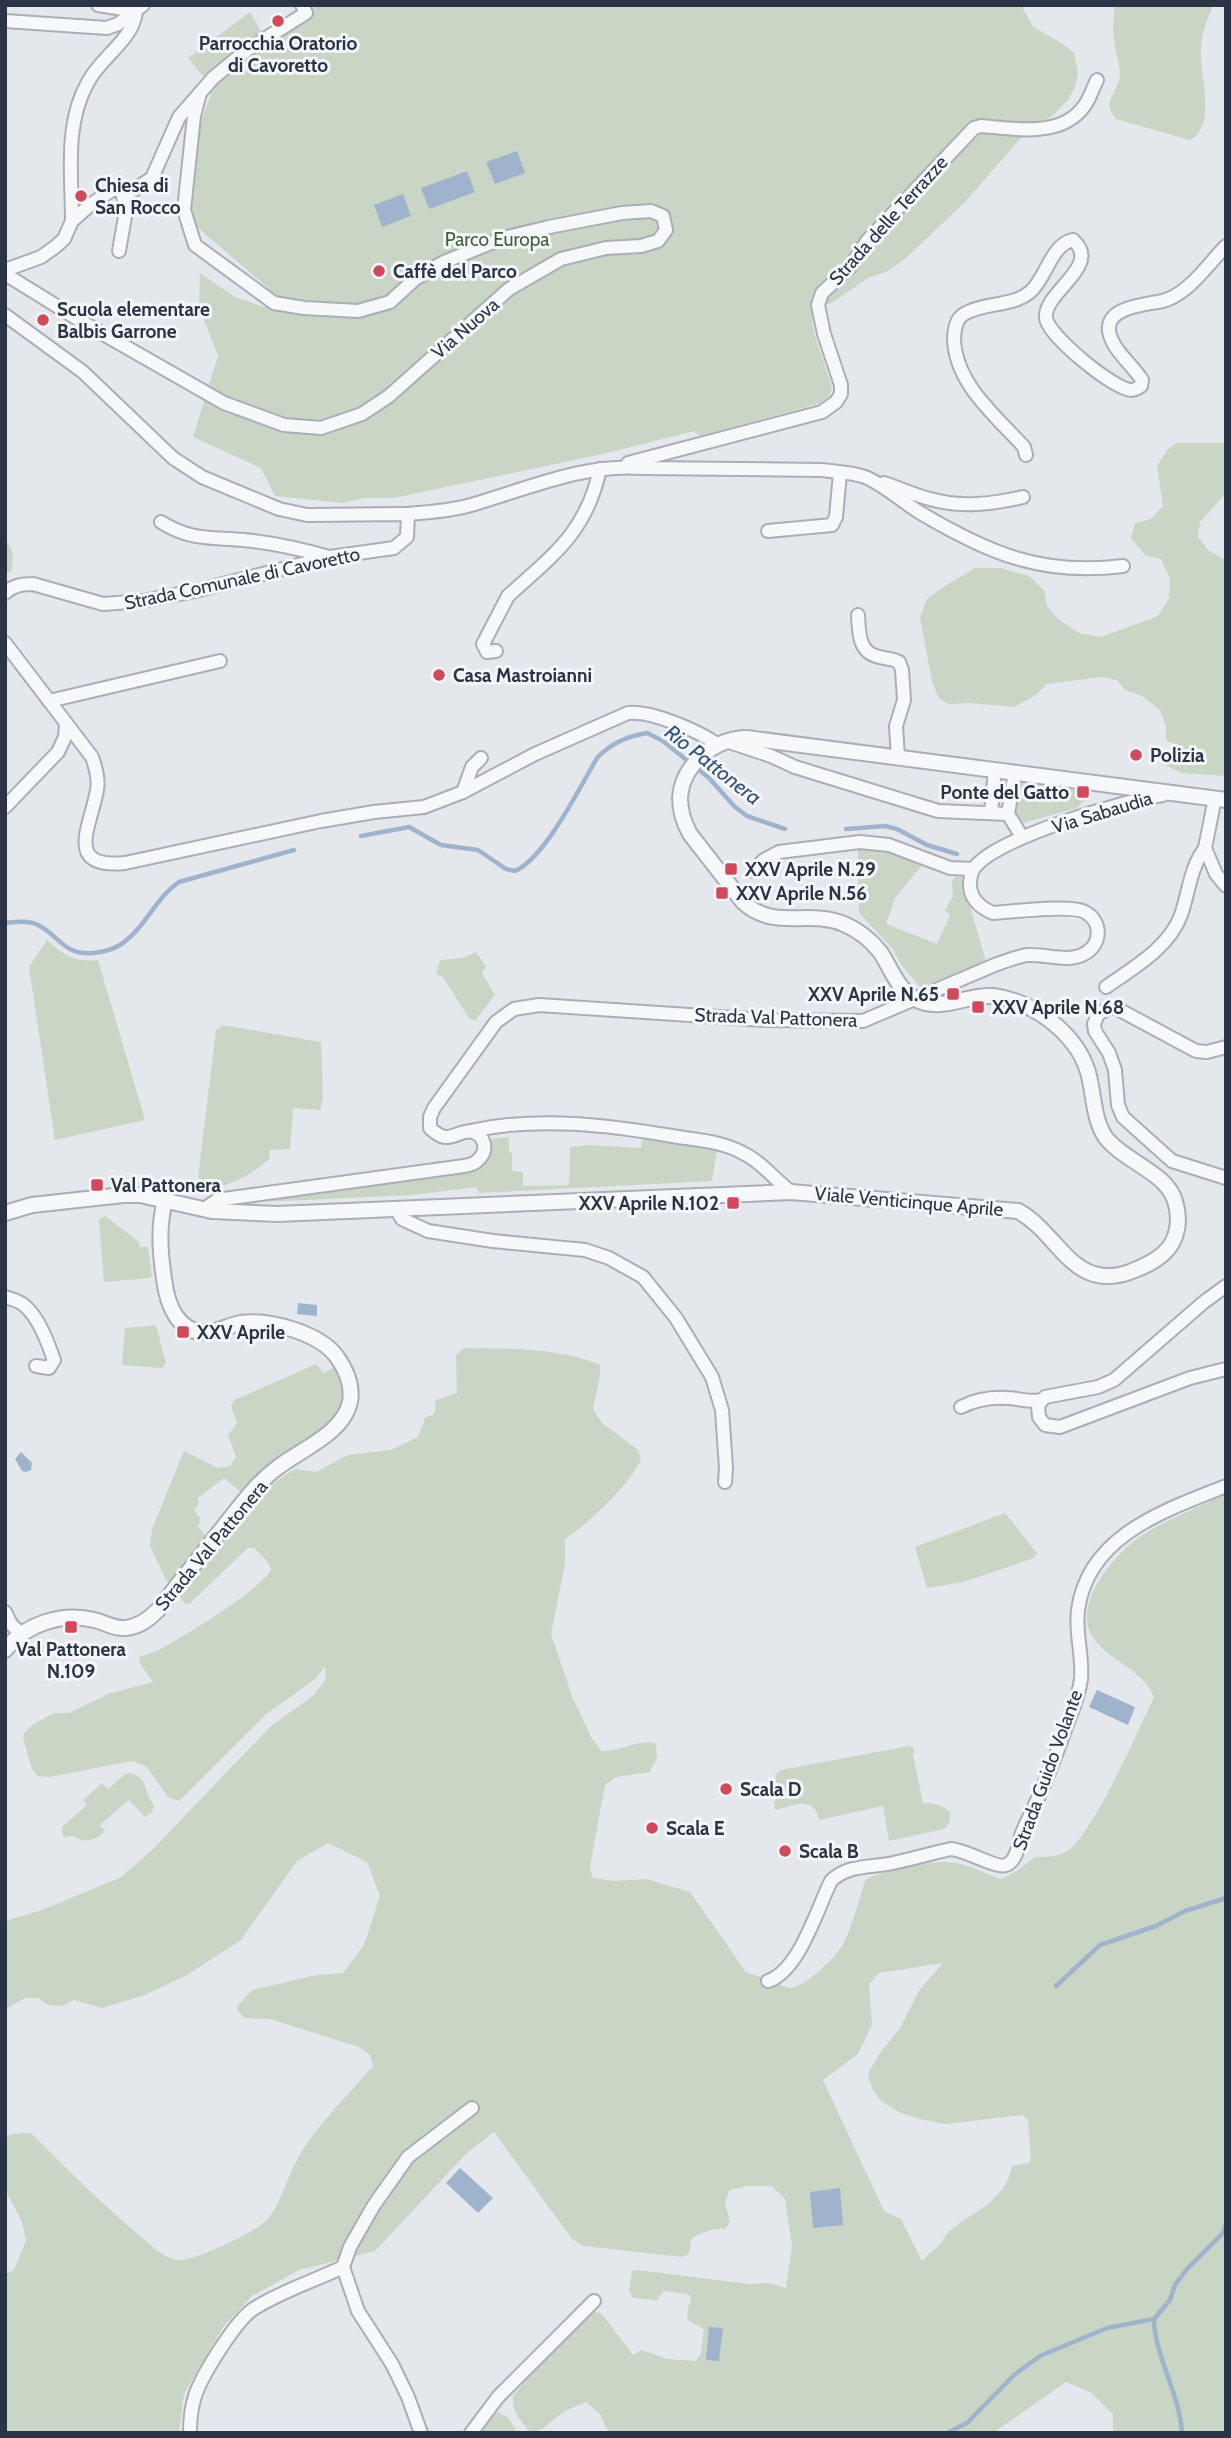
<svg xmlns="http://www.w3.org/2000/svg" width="1231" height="2438" font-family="Cabin,sans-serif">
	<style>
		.green { fill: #c9d6c5; fill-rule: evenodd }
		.water { fill: #9fb4cc }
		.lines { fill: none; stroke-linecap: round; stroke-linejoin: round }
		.stream { stroke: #9fb4cc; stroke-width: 4.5 }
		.minor-casing { stroke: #a9aeb7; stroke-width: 16 }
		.tertiary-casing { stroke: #a9aeb7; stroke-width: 18 }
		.minor { stroke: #f7f8fa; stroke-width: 12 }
		.tertiary { stroke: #f7f8fa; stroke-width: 14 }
		.poi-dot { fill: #d1495b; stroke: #f4f6f9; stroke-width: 2.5 }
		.labels { text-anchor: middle; stroke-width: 6; stroke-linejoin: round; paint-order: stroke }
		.poi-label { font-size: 19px; font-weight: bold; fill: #2b3445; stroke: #f4f6f9; text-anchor: start }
		.street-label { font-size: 19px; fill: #2b3445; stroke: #f4f6f9 }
		.park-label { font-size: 19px; fill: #3f6138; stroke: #f4f6f9 }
		.water-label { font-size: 21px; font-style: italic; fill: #34527a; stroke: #f4f6f9 }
	</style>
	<rect width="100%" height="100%" fill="#e4e7ec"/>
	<!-- green -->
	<g class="green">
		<path d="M314,5H1021L1033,27L1063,44L1074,53L1078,73L1075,87L1068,100L1054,114L1019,140L965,202L905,259L886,272L868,278L835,301L814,310L812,318L814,333L832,387L829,396L821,403L699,436L694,431L603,454L394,498H365L342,503L275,496L261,468L193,437L218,356L199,308L200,273L235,297L270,309L268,288L196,226L188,195L201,121L217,78L310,16Z"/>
		<path d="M1115,5H1213C1208,19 1201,33 1201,48C1199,73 1218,129 1189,140L1116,119C1100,99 1120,93 1120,72C1119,63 1116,54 1115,45C1112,31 1113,19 1115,5Z"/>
		<path d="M250,12L265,38L204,77L188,58Z"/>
		<path d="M1177,443H1226V493L1200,522L1198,537L1209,551L1226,560V624L1224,628L1226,635V776L1182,773L1161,763L1175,742L1171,743L1166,740V726L1160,710L1142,696L1125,690L1117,680L1102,677L1047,684L1036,695L1014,707L969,703L948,704L938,697L932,681L920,617L927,599L945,586L975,568H1000L1029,576L1044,590L1047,606L1058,619L1079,633L1101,637L1158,616L1169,598L1170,579L1161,559L1146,556L1131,538L1135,523L1151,519L1163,506L1157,466L1167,450Z"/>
		<path d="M5,539C14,550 14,558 11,572H5Z"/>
		<path d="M1023,782L1079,789L1084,793L1085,800L1077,808L1023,823C1010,812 1011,793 1023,782Z"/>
		<path d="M858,848C881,848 901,855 923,864L895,898L886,924L937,944L950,915L945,910L953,896L952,880L957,875L962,878L986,962L920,987L902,966L892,948L859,913Z"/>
		<path d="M47,940C65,956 73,962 98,960L145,1120L55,1140L29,967Z"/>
		<path d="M476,952L486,966L482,973L495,995L475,1021L469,1018L443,977L436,974L440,960L463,958Z"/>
		<path d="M223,1025L321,1042L323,1097L320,1110L293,1108L290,1149L270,1150L269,1159C253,1174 223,1191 201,1187L198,1183L199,1169L216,1030Z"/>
		<path d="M643,1134L717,1150L712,1181L479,1193L477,1187L413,1195L262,1202L474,1170C488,1165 494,1154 488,1139L509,1137V1151L512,1154V1171L523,1172V1186L569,1185L570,1147L588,1145L641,1148Z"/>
		<path d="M105,1216L139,1242L140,1247H148L152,1276L150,1278L104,1282L99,1219Z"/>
		<path d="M156,1325L166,1363L162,1368L122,1365L125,1328Z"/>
		<path d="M464,1348C508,1349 559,1347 600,1365V1375L593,1409L602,1423L638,1450L641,1459C630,1485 589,1523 565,1539V1564L551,1634L572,1696L592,1739L602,1751C621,1752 638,1738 656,1744L657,1758L650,1772L616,1777L605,1785L590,1867L593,1878L614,1881L646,1879L690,1892L746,1972L789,1988C803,1989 837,1957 843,1944C853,1925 858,1902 865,1881L870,1877C895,1870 939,1856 964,1865C977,1868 988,1875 1001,1879L1017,1871L1035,1857C1045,1857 1056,1857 1066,1852C1091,1838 1140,1727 1154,1697C1143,1668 1106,1661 1091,1634C1073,1601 1118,1550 1144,1534C1170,1518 1199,1507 1226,1494V2433H1113V2414L1090,2392L1066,2382L993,2433H609L600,2414L586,2402L565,2411L542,2429L531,2433C521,2421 509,2409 514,2394L558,2346L594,2312L601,2313L633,2355L642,2350L667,2359L696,2361L701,2353L704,2329L688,2320L687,2312L691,2298L688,2294L664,2291L657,2300L633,2298L629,2291L632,2271L638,2270L749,2284L767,2283L786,2288L792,2246L785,2199L772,2186H748L730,2190L725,2203L730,2222L725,2229C713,2228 700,2232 691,2240L689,2254L682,2257L584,2246L572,2239L494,2132L466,2154L375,2251L299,2270L252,2296L223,2327L184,2394L179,2433H5V2274L14,2270L26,2240L22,2222L5,2189V2138L11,2134L31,2133C64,2166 96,2198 132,2229C144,2239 160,2255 175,2260C189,2264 256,2232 267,2220C282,2202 287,2177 298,2158C315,2127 349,2094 373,2066L370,2055L359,2047L270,2019L244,2018L236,2008L252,1990L317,1975L343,1973L364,1945L380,1896L367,1862L328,1843L297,1861L241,1940L187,1975L145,1995L102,2008L74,2000L62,2006L48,2005L38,1998H25L5,2009V1921L39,1911L120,1878L151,1851L271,1726L314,1695L326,1679L325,1667L314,1680L265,1715L179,1801L168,1797L146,1766L132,1761L49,1777L38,1776L32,1769L23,1738L24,1733L34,1724L54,1713H69L108,1694L153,1682L139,1662L140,1657C145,1654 150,1654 155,1652C178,1640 262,1590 271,1569L267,1561L254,1548H248L190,1603L185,1604L180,1596L184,1589C216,1546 248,1496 295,1469L316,1472L348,1455L391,1450L418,1437L425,1418L434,1414L436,1400L457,1393L456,1355ZM943,1963L920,1989L900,2028L879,2054L868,2074L872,2088L881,2101L899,2112L916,2118L945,2124L1023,2115L1028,2120L1031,2159L1029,2163L1012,2166C1007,2199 975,2211 952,2229C947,2232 945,2237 942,2242C936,2249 928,2254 922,2261L901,2219L884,2211L823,2080L858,2054L872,2025L869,1984L879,1973Z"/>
		<path d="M314,1365H317L324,1373L335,1367C346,1380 348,1398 341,1414C336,1424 258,1482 243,1494L224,1478L198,1498L199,1504L194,1510L201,1519L198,1526L208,1539L171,1583L166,1580L150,1546L152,1529L184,1451L218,1468L230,1466L236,1457L228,1435L237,1423L231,1406L234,1400Z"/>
		<path d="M1005,1513L1037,1553L1034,1558L963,1582L927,1588L915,1547Z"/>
		<path d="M909,1746L914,1748L913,1755L923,1803C935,1803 942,1805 951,1813L949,1823L944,1829L889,1841L883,1806L819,1820C814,1794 794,1806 775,1810L774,1803L778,1795L775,1775L781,1770Z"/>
		<path d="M130,1773C150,1778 143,1794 154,1805L152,1812L145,1817L129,1800L100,1825L105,1831L97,1838L83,1841L74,1836L63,1837L62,1827L87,1805L83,1800L102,1783L108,1789L125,1774Z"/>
		<path d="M498,2412L508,2418L518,2433H481L491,2418Z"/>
	</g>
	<!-- water -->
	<g class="water">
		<path d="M517,151L525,173L495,184L486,162Z"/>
		<path d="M467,171L475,192L429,209L421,188Z"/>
		<path d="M403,194L411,216L382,227L374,205Z"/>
		<path d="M298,1303L317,1305V1316L297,1314Z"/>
		<path d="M21,1452L32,1463L31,1470L26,1472L22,1471L15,1459Z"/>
		<path d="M1097,1690L1135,1707L1128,1725L1089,1707Z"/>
		<path d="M460,2168L493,2198L478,2213L446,2183Z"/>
		<path d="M840,2188L843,2225L813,2228L810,2192Z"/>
		<path d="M709,2327L723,2328L719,2361L706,2360Z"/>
	</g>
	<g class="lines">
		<!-- stream -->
		<g class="stream">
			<path d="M846,829L885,826L897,829L927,845L957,854"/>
			<path d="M361,836L409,827L441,845L478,850L506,869L515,871C545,858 580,787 597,758C610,744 628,736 647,733L663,741L709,778L735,807L747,816L785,829"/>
			<path d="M5,923C15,922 28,920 38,925C60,936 64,956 94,953C103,952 112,950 120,945C145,929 155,898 179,882L294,850"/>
			<path d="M1056,1986L1100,1945L1156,1926L1185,1911L1226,1898"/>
			<path d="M947,2433L967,2423L1014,2375L1040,2356L1107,2328L1154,2319"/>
			<path d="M1182,2433C1180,2394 1155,2358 1154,2319L1170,2300L1175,2285L1187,2269L1223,2233L1226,2224"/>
		</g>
		<!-- minor casing -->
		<g class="minor-casing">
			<g id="minor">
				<path d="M5,21L107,28L118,24L143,5"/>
				<path d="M72,221C72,175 64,124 88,82C101,57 134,39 136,11L98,5"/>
				<path d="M119,251L127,205L123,197L134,190"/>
				<path d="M5,270L41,257L55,247L64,239L72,221L90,205L112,190H134L152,178L179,117L213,78L247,50L306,13L302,5"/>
				<path d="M5,274L84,323L224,403L284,425L321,428L362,414L389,396L509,289L561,259L606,248L641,246L658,241L666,230L663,216L651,211L622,213L549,227L503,238L444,262L415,279L390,302L358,311L304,308L274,303L195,245L184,210L194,116L200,93"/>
				<path d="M5,315L83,372L173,458L202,477L279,509L307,515L408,514L407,537L394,548L330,557L195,591L143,601L103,604L33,584C22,584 14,585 5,593"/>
				<path d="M1026,455L1024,447C996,416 954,383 954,337C955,328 956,319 964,314C984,302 1012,307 1030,292C1046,279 1051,244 1073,240C1103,266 1043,292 1046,318C1048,336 1115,390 1131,390C1136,390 1137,388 1141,386L1142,380C1132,364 1112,350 1109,331C1106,305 1150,305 1166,300C1191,291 1208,264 1226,246"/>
				<path d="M628,463L822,412L836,402L841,394V385L824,334L818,305L822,293L850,267L867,241L974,128L981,126C1017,129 1067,139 1088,100C1091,94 1094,86 1097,80"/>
				<path d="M884,483C899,488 914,495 930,499C961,508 992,504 1023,497"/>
				<path d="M408,514C429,512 451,511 471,505C527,489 584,463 643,468L822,470C836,472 852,472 865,477C881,483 903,502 919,512C988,553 1041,576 1123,566"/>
				<path d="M161,522C191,541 212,537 244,540C273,543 301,549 329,557"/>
				<path d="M768,531L832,525L836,517L840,473"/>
				<path d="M858,615C859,630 858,651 876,656C884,659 891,658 899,662L902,670L904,700L896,726L898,757"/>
				<path d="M5,643L92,757C96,768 99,779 97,790C91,826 63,869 125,863L321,821L374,812L424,807L463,792L535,754L628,713C651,710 698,731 717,744"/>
				<path d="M496,651L487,652L483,644L508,596C553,555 586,533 600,469"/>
				<path d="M49,701L220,661"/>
				<path d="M726,741L771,756L795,767L938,811L1008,814"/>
				<path d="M1015,772L1008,814L1022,837"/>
				<path d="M463,792L472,767L481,758"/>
				<path d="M1215,798L1205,848L1216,874L1226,886"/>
				<path d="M5,807L58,752L65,737L66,724"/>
				<path d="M991,812L995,770"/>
				<path d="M753,871L764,860L779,852L860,842L889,845L950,868L973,869"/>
				<path d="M1106,987C1133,968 1169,948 1181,915C1189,892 1190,868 1205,848"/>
				<path d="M1226,1047L1207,1052L1196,1051L1116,1008H1109L1098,1014L1094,1024L1095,1031L1109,1053L1115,1070L1118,1105L1123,1117L1172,1161L1226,1178"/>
				<path d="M470,1131C539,1116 609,1125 678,1137C699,1140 722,1142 741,1152C761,1161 774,1179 791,1192"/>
				<path d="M204,1209L216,1201L224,1199L464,1166C470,1165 475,1164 479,1159C488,1150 485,1136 473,1132C463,1129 455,1138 445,1137C439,1136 435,1133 430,1128V1117L434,1108L496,1022L514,1009L539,1005L765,1020L863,1021L997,964C1007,961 1018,956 1028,955C1045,954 1067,962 1082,955C1102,946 1103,922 1085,912C1071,904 1012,912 993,913C981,908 971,900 970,886C970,881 970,875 973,870C990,839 1127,800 1163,795"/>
				<path d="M396,1209L402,1219L428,1231L493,1241L585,1250L609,1258L643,1277L676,1318L712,1377L722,1410L726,1468L725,1482"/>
				<path d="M1226,1286L1204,1302L1114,1380L1098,1387L1045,1397L1038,1405L1039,1417L1045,1425L1060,1427L1190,1378L1226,1369"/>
				<path d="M5,1297C12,1299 20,1301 25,1306C39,1318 48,1343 54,1360L49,1368L36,1366"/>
				<path d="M961,1407C975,1400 991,1397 1007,1398C1019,1398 1029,1403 1041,1400"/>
				<path d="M5,1612L11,1624L21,1634"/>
				<path d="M768,1981C799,1971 817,1909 831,1881C848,1864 871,1868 893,1863C912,1859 932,1853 951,1849C966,1850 997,1869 1006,1865C1019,1860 1018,1839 1024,1828C1040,1796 1053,1764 1065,1730C1071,1713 1079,1697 1081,1679C1083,1655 1075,1633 1078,1610C1088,1535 1166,1510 1226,1486"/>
				<path d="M190,2433C190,2420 191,2408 195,2396C202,2375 237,2318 255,2308C282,2291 314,2281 343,2267"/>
				<path d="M421,2433L408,2397L392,2364L358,2311L343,2267L350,2247L374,2205L408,2157L472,2108"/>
				<path d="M471,2433L498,2397L594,2301"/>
			</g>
		</g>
		<!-- tertiary casing -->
		<g class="tertiary-casing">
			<g id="tertiary">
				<path d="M5,1213L32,1205L123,1195H140L212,1211L277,1214L791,1192L1018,1211C1060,1234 1072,1292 1130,1272C1142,1267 1153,1263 1163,1254C1178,1241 1181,1220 1175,1201C1167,1173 1124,1161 1106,1138C1093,1120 1094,1093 1088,1072C1076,1033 1033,1001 993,996C966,994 942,1013 915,999C898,989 891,969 881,953C871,940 858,930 844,924C808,909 774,931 743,902L690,834C684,823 680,811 680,798C682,764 716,738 747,738L1226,800"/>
				<path d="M5,1650C25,1624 62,1612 94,1620C104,1622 114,1629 125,1628C139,1627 149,1619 158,1610C177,1585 198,1560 217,1535C236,1512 253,1486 277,1468C301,1449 343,1434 350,1402C353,1385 347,1371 337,1357C320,1333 269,1319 241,1323C230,1325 221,1330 210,1332C178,1336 167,1304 164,1279C160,1251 158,1228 165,1200"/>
			</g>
		</g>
		<!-- minor -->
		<use href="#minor" class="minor"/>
		<!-- tertiary -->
		<use href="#tertiary" class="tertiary"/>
	</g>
	<!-- markers -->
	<g class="poi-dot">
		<circle cx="278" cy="21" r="7"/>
		<circle cx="81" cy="196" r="7"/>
		<circle cx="379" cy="271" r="7"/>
		<circle cx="43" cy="320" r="7"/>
		<circle cx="439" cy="675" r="7"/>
		<circle cx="1136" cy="755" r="7"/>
		<rect x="1076" y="785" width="14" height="14" rx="3.5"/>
		<rect x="724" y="862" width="14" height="14" rx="3.5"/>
		<rect x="715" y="886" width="14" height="14" rx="3.5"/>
		<rect x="946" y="987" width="14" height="14" rx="3.5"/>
		<rect x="971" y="1000" width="14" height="14" rx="3.5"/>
		<rect x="90" y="1178" width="14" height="14" rx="3.5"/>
		<rect x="726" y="1196" width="14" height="14" rx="3.5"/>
		<rect x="176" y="1325" width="14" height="14" rx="3.5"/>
		<rect x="64" y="1620" width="14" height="14" rx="3.5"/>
		<circle cx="726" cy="1789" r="7"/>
		<circle cx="652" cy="1828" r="7"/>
		<circle cx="785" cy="1851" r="7"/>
	</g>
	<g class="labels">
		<!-- poi labels -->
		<g class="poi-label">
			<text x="278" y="50" text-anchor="middle">Parrocchia Oratorio<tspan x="278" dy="22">di Cavoretto</tspan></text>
			<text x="95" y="192">Chiesa di<tspan x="95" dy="22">San Rocco</tspan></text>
			<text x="393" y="278">Caffè del Parco</text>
			<text x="57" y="316">Scuola elementare<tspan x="57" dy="22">Balbis Garrone</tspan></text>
			<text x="453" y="682">Casa Mastroianni</text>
			<text x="1150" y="762">Polizia</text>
			<text x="1069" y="799" text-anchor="end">Ponte del Gatto</text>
			<text x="745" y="876">XXV Aprile N.29</text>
			<text x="736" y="900">XXV Aprile N.56</text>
			<text x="939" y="1001" text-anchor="end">XXV Aprile N.65</text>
			<text x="992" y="1014">XXV Aprile N.68</text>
			<text x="111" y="1192">Val Pattonera</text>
			<text x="719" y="1210" text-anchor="end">XXV Aprile N.102</text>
			<text x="197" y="1339">XXV Aprile</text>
			<text x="71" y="1656" text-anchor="middle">Val Pattonera<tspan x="71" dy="22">N.109</tspan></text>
			<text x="740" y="1796">Scala D</text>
			<text x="666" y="1835">Scala E</text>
			<text x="799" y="1858">Scala B</text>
		</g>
		<!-- street labels -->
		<g class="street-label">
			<text transform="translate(888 220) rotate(-48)" y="7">Strada delle Terrazze</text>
			<text transform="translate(465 328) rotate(-41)" y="7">Via Nuova</text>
			<text transform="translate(242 578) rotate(-12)" y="7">Strada Comunale di Cavoretto</text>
			<text transform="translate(1102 812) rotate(-17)" y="7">Via Sabaudia</text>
			<text transform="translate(776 1017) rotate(2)" y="7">Strada Val Pattonera</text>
			<text transform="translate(909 1201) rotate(5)" y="7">Viale Venticinque Aprile</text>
			<text transform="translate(211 1545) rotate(-50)" y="7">Strada Val Pattonera</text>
			<text transform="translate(1047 1770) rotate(-70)" y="7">Strada Guido Volante</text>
		</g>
		<!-- park labels -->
		<g class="park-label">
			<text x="497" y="246">Parco Europa</text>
		</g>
		<!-- water labels -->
		<g class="water-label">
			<text transform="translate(713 765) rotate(38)" y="7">Rio Pattonera</text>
		</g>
	</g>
	<!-- border -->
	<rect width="1231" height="2438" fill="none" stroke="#2b3445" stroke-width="14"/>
</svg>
